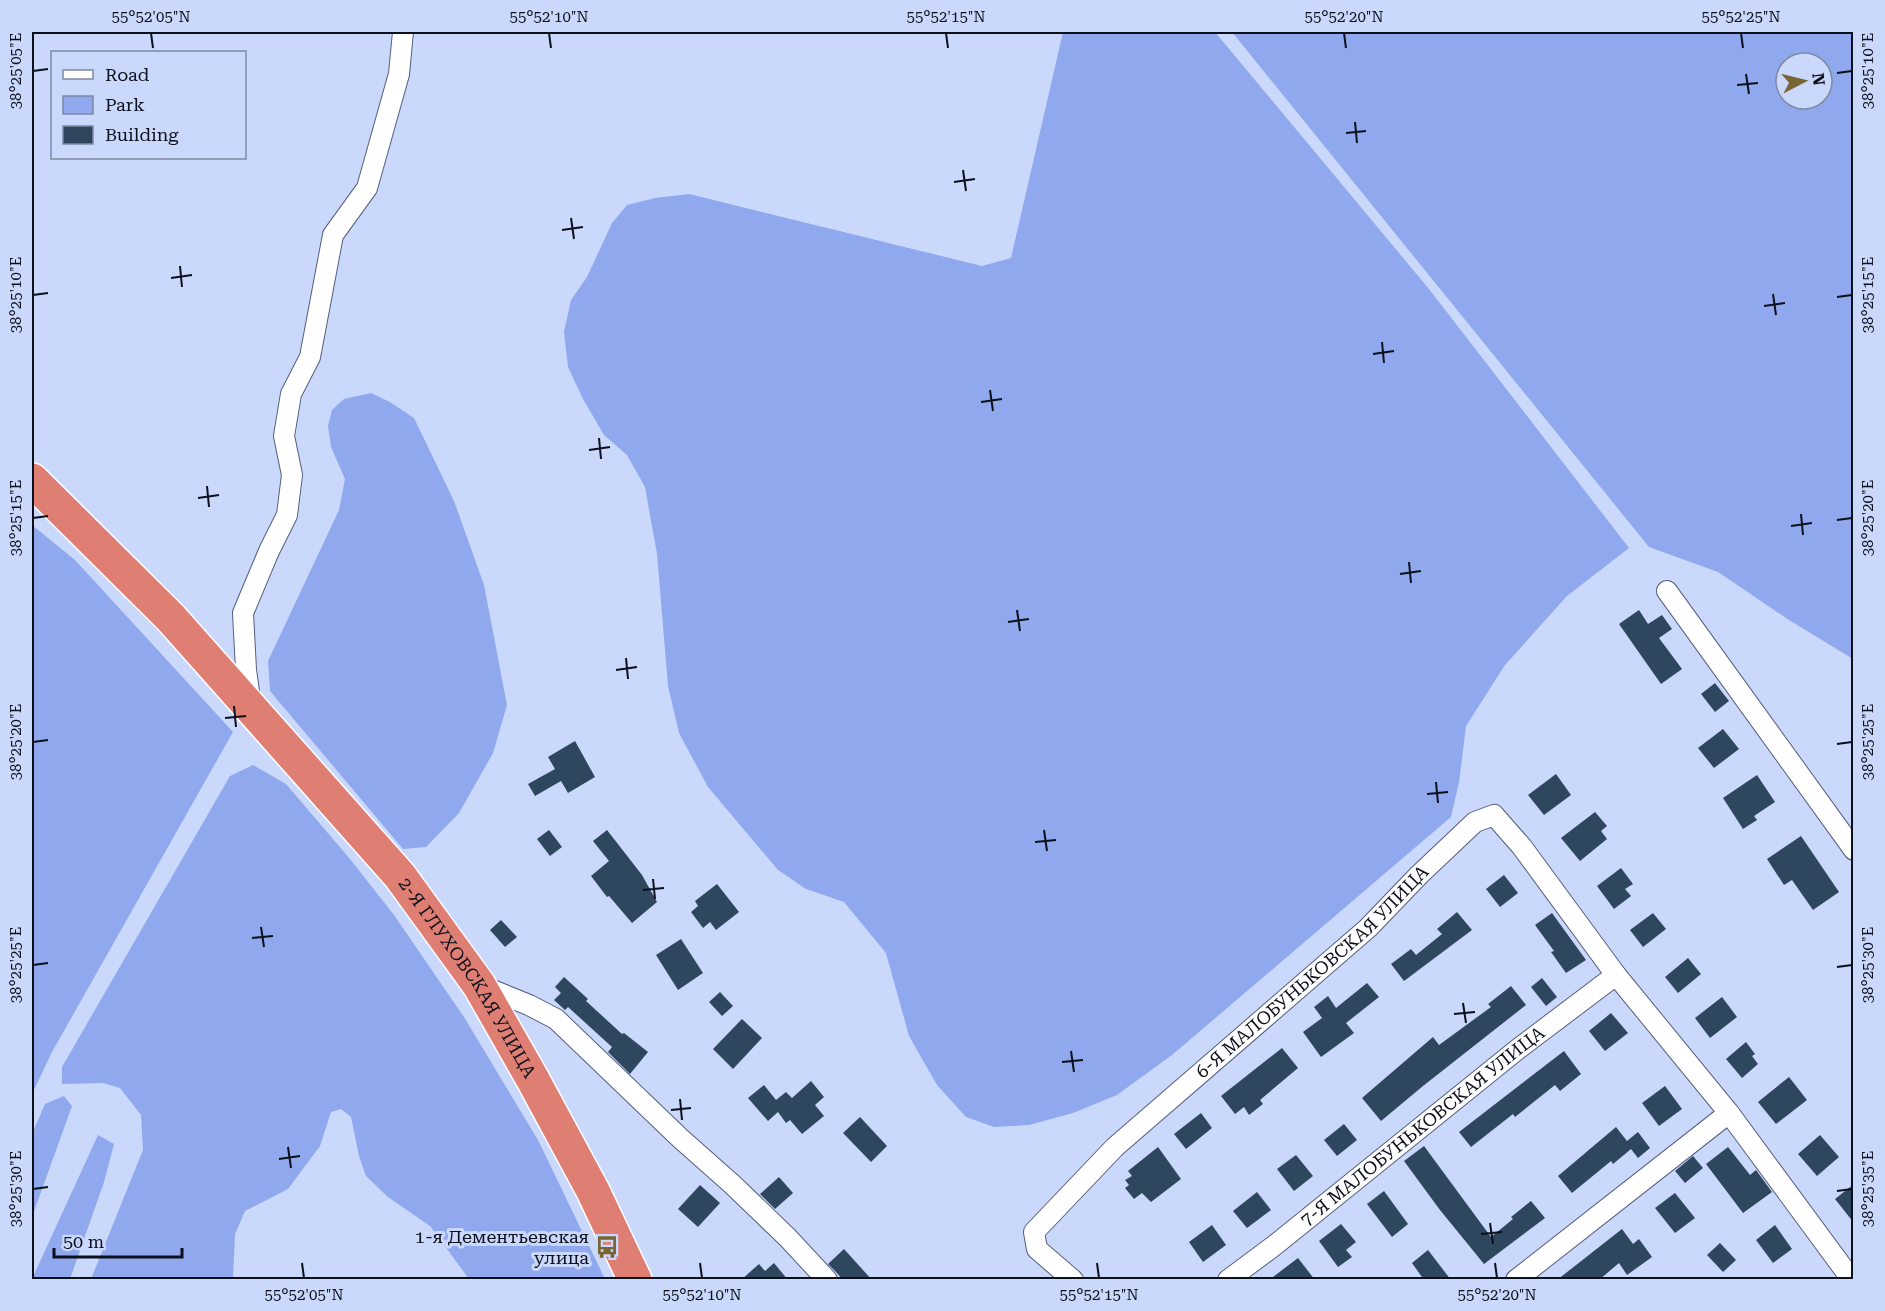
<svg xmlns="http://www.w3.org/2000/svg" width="1885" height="1311" font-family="'Roboto Serif',serif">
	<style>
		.green { fill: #90a9ee; fill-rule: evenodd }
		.building { fill: #2e475f }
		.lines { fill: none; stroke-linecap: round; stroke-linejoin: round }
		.minor-casing { stroke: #545f7e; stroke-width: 22 }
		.trunk-casing { stroke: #fff; stroke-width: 36 }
		.minor { stroke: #fff; stroke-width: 20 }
		.trunk { stroke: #df7e72; stroke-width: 33 }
		.ticks { fill: none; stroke: #0c101c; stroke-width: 2 }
		.labels { text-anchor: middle; stroke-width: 6; stroke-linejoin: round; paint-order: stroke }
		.street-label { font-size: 18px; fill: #0c101c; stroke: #cad8fc }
		.poi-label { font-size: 18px; fill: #0c101c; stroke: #cad8fc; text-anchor: end }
		.neatline { fill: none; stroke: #0c101c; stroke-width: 2 }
		.ticks-label { font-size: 15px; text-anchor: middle; fill: #0c101c }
	</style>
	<rect width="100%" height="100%" fill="#cad8fc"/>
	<!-- green -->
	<g class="green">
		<path d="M1063,32H1215L1429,289L1629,548L1567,596L1505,665L1466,726L1459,782L1451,817L1172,1055L1117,1095L1073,1113L1029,1125L994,1127L966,1117L937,1085L909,1036L886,953L844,902L806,889L778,870L708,787L679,733L668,686L657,554L645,487L627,455L604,435L583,399L568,367L564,332L571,300L587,277L612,223L627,205L655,198L689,194L982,266L1011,258Z"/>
		<path d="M1232,32H1853V659L1789,620L1718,572L1649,547ZM1786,63H1822V99H1786Z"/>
		<path d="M371,393L390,402L414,418L454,501L484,585L507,705L493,753L459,813L426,847L403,849L270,691L268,661L339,510L345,479L331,447L328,426L332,410L344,399Z"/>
		<path d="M32,525L75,560L233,732L52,1052L32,1094Z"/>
		<path d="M253,765L286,784L350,859L394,915L464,1017L538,1140L605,1279H469L430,1226L388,1197L366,1176L359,1156L351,1117L341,1109L331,1112L320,1146L288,1189L245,1211L235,1234L233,1279H91L143,1150L141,1115L120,1088L103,1083L62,1084V1067L230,776Z"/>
		<path d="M64,1096L72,1106L32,1217V1134L45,1104Z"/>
		<path d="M98,1135L114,1144L104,1182L70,1279H32Z"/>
	</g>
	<!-- building -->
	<g class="building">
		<path d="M1639,610L1648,624L1662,615L1672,629L1659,638L1682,669L1661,684L1619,624Z"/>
		<path d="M1715,683L1729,701L1715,712L1701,694Z"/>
		<path d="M1723,729L1739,749L1714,768L1698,748Z"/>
		<path d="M575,741L595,777L568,793L561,781L535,796L528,784L555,769L548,757Z"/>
		<path d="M1556,774L1571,795L1544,815L1528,795Z"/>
		<path d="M1757,775L1775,802L1754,816L1757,820L1743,829L1723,798Z"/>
		<path d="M1595,812L1607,826L1601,831L1607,839L1580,861L1561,838Z"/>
		<path d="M549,830L562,847L550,856L537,839Z"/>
		<path d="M607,830L642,875L657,902L632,923L609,896L607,897L591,876L609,861L593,841Z"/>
		<path d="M1801,836L1839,892L1813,910L1792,880L1784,885L1767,859Z"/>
		<path d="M1621,868L1633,884L1625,889L1631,896L1614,909L1597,886Z"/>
		<path d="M1504,875L1518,893L1500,907L1486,889Z"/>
		<path d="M717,884L739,912L716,930L710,922L703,928L691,912L698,906L695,901Z"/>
		<path d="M1457,912L1472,930L1404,981L1391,964L1411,949L1416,955L1442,934L1437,929Z"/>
		<path d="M1552,913L1586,960L1566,973L1551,952L1554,951L1535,925Z"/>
		<path d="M1653,913L1666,929L1643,947L1630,930Z"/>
		<path d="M501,920L517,937L505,947L490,930Z"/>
		<path d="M681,939L703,973L678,990L656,955Z"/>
		<path d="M1688,958L1701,974L1678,993L1665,977Z"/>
		<path d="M564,977L588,999L586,1001L622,1034L624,1033L648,1052L630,1074L608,1052L612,1047L568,1007L565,1010L554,1000L561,993L555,987Z"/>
		<path d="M1542,978L1557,997L1546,1006L1531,987Z"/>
		<path d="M1367,983L1379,997L1346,1023L1354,1033L1321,1057L1303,1032L1322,1018L1314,1007L1328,996L1336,1008Z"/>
		<path d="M1511,986L1526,1005L1423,1086L1381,1121L1362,1098L1433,1037L1439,1045L1491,1007L1488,1004Z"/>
		<path d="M720,992L733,1006L722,1016L709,1002Z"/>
		<path d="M1722,997L1737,1017L1710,1038L1695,1018Z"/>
		<path d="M1611,1013L1628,1033L1605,1051L1589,1031Z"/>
		<path d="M742,1019L762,1038L733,1069L713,1049Z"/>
		<path d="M1746,1042L1755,1054L1752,1056L1758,1064L1742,1078L1726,1059Z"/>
		<path d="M1282,1048L1298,1068L1260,1100L1263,1104L1249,1115L1244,1107L1235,1114L1221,1096Z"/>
		<path d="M1564,1051L1581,1074L1560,1091L1555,1085L1515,1117L1513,1114L1471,1147L1459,1132Z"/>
		<path d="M1789,1077L1807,1100L1776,1124L1758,1102Z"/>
		<path d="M811,1081L824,1097L815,1105L824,1116L802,1134L790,1120L786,1123L778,1112L768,1121L748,1098L764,1085L776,1100L786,1092L792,1098Z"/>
		<path d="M1665,1086L1682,1109L1659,1126L1642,1103Z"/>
		<path d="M1201,1113L1212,1128L1186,1149L1174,1134Z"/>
		<path d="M860,1117L887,1146L871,1162L843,1133Z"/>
		<path d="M1344,1124L1357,1140L1337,1156L1324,1140Z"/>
		<path d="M1616,1127L1627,1141L1638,1132L1650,1148L1638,1158L1631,1149L1613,1164L1611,1161L1572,1193L1558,1176Z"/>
		<path d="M1820,1135L1839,1157L1817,1176L1798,1154Z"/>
		<path d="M1424,1146L1491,1237L1513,1219L1511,1217L1531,1201L1545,1218L1484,1264L1440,1210L1404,1161Z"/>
		<path d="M1158,1147L1181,1179L1151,1202L1142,1193L1134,1199L1125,1188L1129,1185L1125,1180L1132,1176L1128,1171Z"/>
		<path d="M1728,1147L1750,1175L1756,1170L1772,1192L1743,1213L1706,1164Z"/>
		<path d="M1296,1155L1313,1176L1294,1191L1277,1169Z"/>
		<path d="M1693,1156L1703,1168L1685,1183L1675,1171Z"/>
		<path d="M779,1177L793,1193L775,1209L760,1194Z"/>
		<path d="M1854,1184V1223L1835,1199Z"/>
		<path d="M700,1185L720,1203L698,1227L678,1209Z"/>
		<path d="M1384,1191L1408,1224L1392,1237L1367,1204Z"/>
		<path d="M1257,1192L1271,1210L1247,1228L1233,1211Z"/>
		<path d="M1675,1193L1695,1218L1675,1233L1655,1208Z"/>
		<path d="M1341,1224L1356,1242L1346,1250L1352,1257L1338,1267L1319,1241Z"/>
		<path d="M1212,1225L1226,1245L1203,1262L1189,1242Z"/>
		<path d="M1775,1225L1792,1249L1773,1263L1756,1240Z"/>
		<path d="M1622,1229L1633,1244L1639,1239L1652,1257L1627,1275L1619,1263L1599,1280H1557Z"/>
		<path d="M1720,1243L1736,1260L1723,1272L1707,1255Z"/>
		<path d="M844,1249L872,1280H843L836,1272L828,1264Z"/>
		<path d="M1428,1250L1451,1280H1424L1412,1263Z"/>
		<path d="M1298,1258L1315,1280H1269Z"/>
		<path d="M774,1263L788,1280H741L759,1264L765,1271Z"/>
	</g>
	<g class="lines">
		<!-- minor casing -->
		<g class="minor-casing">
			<g id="minor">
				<path d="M1667,591L1854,850"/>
				<path d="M251,706L246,670L243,613L269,551L287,515L292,475L284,436L291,394L310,357L333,235L367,188L399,74L403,32"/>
				<path d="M480,985L529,1005L556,1019L680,1138L733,1185L788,1238L827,1280"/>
				<path d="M1729,1113L1852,1280"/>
				<path id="s1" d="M1073,1280L1037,1249L1034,1232L1115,1147L1368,928L1419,875L1475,822L1494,815L1522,847L1616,975L1729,1113L1516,1280"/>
				<path id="s2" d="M1228,1280L1275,1245L1518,1049L1616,975"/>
			</g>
		</g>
		<!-- trunk casing -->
		<g class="trunk-casing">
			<g id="trunk">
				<path id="s3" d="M32,480L171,618L400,876L479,985L532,1078L593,1191L635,1280"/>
			</g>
		</g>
		<!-- minor -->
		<use href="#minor" class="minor"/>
		<!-- trunk -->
		<use href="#trunk" class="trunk"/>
	</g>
	<!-- ticks -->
	<path class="ticks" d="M151,33L153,48M549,33L551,48M946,33L948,48M1344,33L1346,48M1741,33L1743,48M33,71L48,69M1837,73L1852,71M1746,74L1749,94M1737,85L1758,83M1355,122L1357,143M1346,133L1366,131M963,170L966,191M954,182L975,179M571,218L574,239M562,230L583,227M180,266L182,287M171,278L192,275M1773,294L1776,315M33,295L48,293M1837,297L1852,295M1764,306L1785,303M1382,342L1384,363M1373,354L1394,351M990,390L993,411M981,402L1002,399M599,438L601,459M589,450L610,447M207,486L209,507M198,498L219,495M1801,514L1803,535M33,518L48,516M1837,520L1852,518M1791,526L1812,523M1409,562L1411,583M1400,574L1421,571M1017,610L1020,631M1008,622L1029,619M626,658L628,679M616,670L637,667M234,706L236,727M225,718L246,716M33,742L48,740M1837,744L1852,742M1436,782L1438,803M1427,794L1448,792M1044,830L1047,851M1035,842L1056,840M653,879L655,899M643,890L664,888M261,927L264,947M252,938L273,936M33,965L48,963M1837,967L1852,965M1463,1003L1466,1023M1454,1014L1475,1012M1071,1051L1074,1072M1062,1062L1083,1060M680,1099L682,1120M671,1110L691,1108M288,1147L291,1168M279,1159L300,1156M33,1189L48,1187M1837,1191L1852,1189M1490,1223L1493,1244M1481,1234L1502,1232M302,1263L304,1278M700,1263L702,1278M1097,1263L1099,1278M1495,1263L1497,1278"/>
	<!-- icons -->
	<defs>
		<g id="bus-bare" transform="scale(1.8)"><path d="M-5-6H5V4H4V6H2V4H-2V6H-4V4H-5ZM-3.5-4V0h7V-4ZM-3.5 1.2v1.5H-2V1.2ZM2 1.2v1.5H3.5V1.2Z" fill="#786533" stroke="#cad8fc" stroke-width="2.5" paint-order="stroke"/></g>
	</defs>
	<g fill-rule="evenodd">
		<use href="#bus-bare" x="607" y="1247"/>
	</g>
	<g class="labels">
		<!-- street labels -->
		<g class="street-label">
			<text dy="6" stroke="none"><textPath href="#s1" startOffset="446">6-Я МАЛОБУНЬКОВСКАЯ УЛИЦА</textPath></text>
			<text dy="6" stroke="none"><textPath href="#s3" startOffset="663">2-Я ГЛУХОВСКАЯ УЛИЦА</textPath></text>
			<text dy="6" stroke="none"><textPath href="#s2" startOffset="248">7-Я МАЛОБУНЬКОВСКАЯ УЛИЦА</textPath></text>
		</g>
		<!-- poi labels -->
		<g class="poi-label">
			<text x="589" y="1243">1-я Дементьевская<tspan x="589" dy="21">улица</tspan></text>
		</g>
	</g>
	<!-- border -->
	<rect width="1885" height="1311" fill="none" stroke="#cad8fc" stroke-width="66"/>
	<!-- legend -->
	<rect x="51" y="51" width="195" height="108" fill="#cad8fc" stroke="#7e88a2" stroke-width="1.5"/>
	<rect x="63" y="70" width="30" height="9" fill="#ffffff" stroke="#7e88a2" stroke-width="1.5"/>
	<text x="105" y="81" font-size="18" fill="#0c101c">Road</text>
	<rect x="63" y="96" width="30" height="18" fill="#90a9ee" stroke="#7e88a2" stroke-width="1.5"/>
	<text x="105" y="111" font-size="18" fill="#0c101c">Park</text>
	<rect x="63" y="126" width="30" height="18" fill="#2e475f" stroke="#7e88a2" stroke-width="1.5"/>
	<text x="105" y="141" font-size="18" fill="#0c101c">Building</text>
	<!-- north arrow -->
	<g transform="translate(1804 81) rotate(83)"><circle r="28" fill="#cad8fc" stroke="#7e88a2" stroke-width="1.5"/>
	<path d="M0-4.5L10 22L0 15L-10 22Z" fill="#786533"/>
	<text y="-9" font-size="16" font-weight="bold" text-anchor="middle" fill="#0c101c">N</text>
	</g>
	<!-- scale -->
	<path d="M54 1248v9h128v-9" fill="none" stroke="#0c101c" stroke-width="3"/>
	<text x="63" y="1248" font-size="18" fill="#0c101c" stroke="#cad8fc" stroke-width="4.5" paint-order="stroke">50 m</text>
	<rect x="33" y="33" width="1819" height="1245" class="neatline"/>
	<g class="ticks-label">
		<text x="151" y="22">55°52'05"N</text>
		<text x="549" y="22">55°52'10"N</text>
		<text x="946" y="22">55°52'15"N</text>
		<text x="1344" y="22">55°52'20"N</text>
		<text x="1741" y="22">55°52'25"N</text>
		<text transform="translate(16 71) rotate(-90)" y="5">38°25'05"E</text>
		<text transform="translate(1868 71) rotate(-90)" y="5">38°25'10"E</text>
		<text transform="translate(16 295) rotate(-90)" y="5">38°25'10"E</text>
		<text transform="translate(1868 295) rotate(-90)" y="5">38°25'15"E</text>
		<text transform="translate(16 518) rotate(-90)" y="5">38°25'15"E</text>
		<text transform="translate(1868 518) rotate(-90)" y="5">38°25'20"E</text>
		<text transform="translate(16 742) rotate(-90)" y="5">38°25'20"E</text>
		<text transform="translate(1868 742) rotate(-90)" y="5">38°25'25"E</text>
		<text transform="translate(16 965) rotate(-90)" y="5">38°25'25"E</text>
		<text transform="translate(1868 965) rotate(-90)" y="5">38°25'30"E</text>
		<text transform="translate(16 1189) rotate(-90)" y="5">38°25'30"E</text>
		<text transform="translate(1868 1189) rotate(-90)" y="5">38°25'35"E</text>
		<text x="304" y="1300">55°52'05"N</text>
		<text x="702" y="1300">55°52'10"N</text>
		<text x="1099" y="1300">55°52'15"N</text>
		<text x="1497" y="1300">55°52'20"N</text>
	</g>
</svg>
